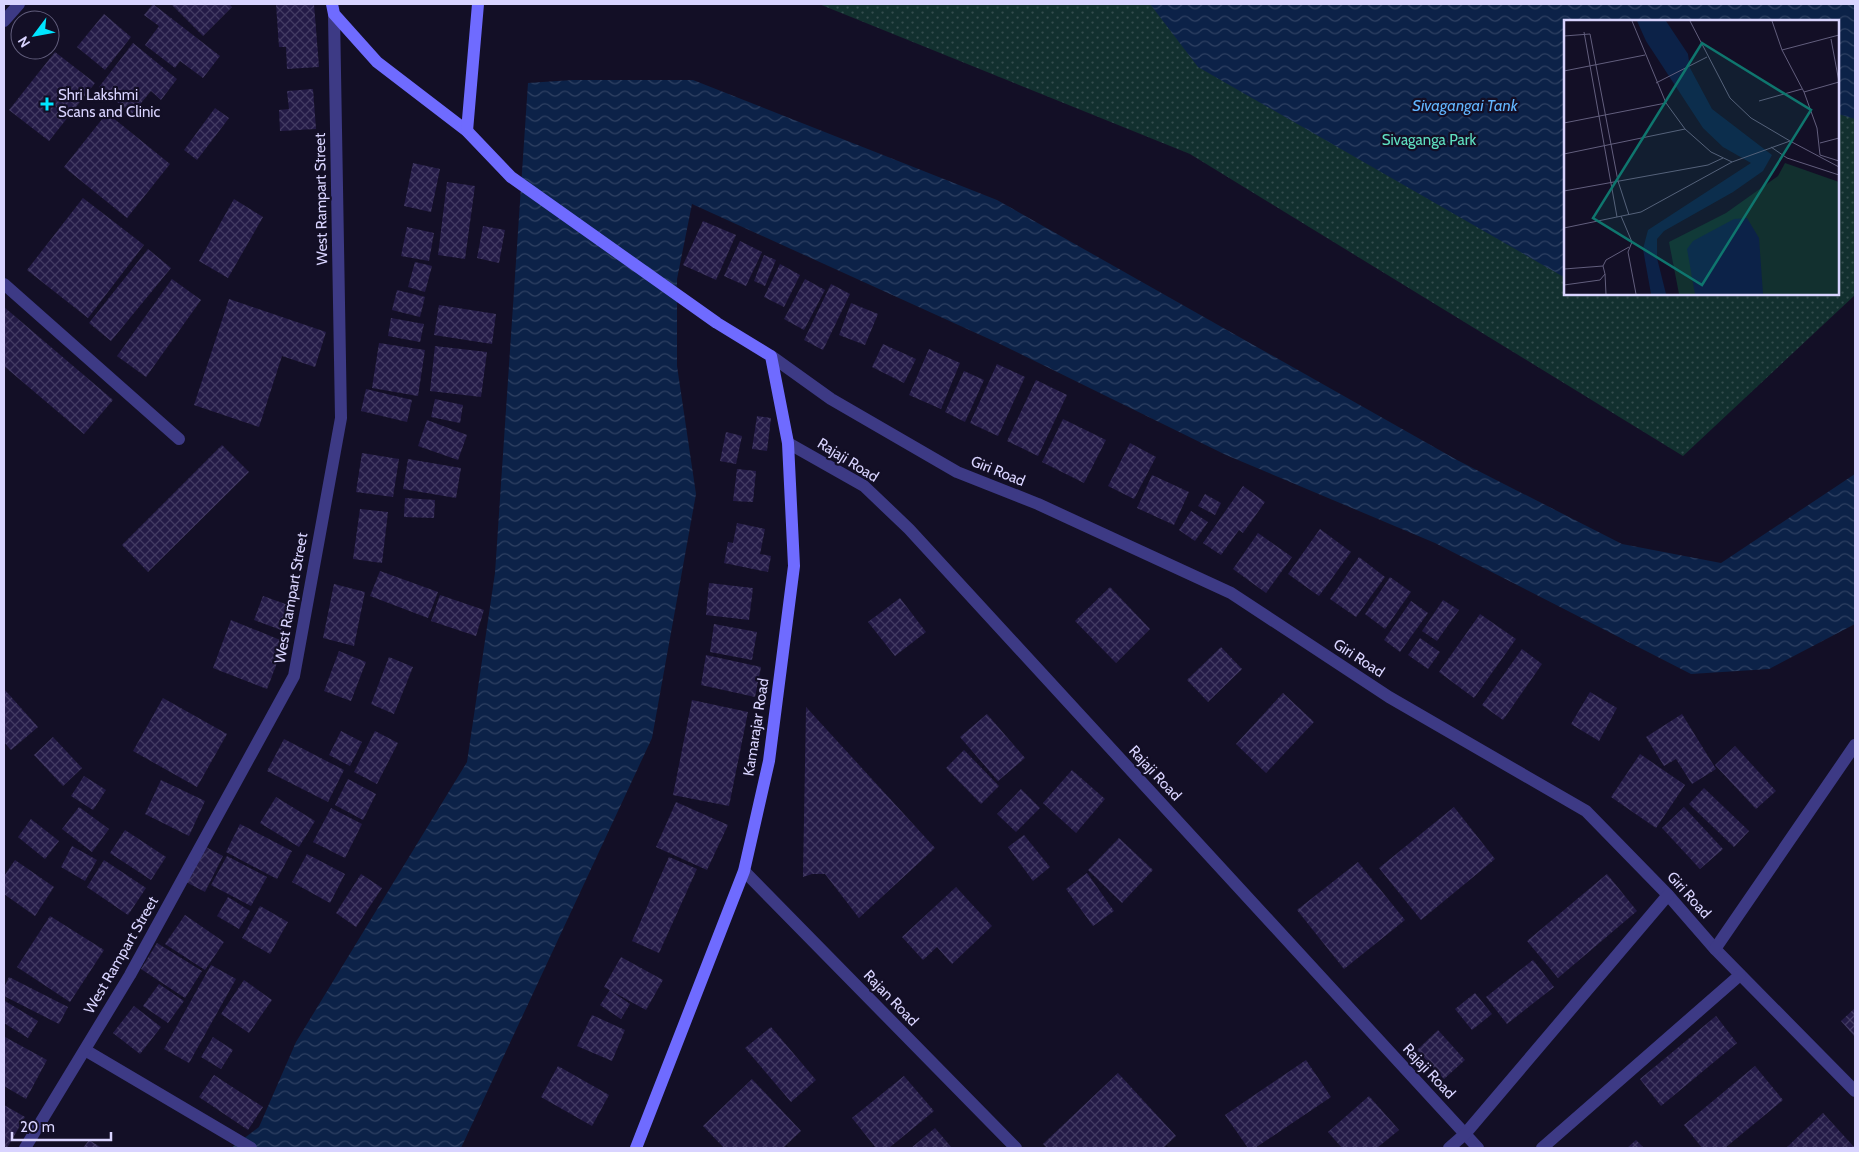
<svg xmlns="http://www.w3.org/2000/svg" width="1859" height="1152" font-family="Cabin,sans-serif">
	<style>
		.park { fill: url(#park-dots); fill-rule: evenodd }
		.water { fill: url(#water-waves) }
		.building { fill: url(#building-cross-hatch) }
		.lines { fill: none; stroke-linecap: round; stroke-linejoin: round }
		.minor { stroke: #3d3a85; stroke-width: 12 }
		.tertiary { stroke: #3d3a85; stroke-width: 12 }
		.secondary { stroke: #6f6bff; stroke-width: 12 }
		.poi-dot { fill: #00e5ff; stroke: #130f26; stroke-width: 2 }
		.labels { text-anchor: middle; stroke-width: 4.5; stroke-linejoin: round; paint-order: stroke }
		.poi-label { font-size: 15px; fill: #d9d4ff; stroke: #130f26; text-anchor: start }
		.park-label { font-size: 15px; fill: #5fe0c0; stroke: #130f26 }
		.street-label { font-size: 15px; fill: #d9d4ff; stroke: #130f26 }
		.water-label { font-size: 16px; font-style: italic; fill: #62b6ff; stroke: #130f26 }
		.inset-road { fill: none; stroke: #625e7d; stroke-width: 1 }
		.view { fill: #0f766e; fill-opacity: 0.15; stroke: #0f766e; stroke-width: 2.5 }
		.inset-edge { fill: none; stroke: #d9d4ff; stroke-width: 2.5 }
	</style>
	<defs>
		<pattern id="park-dots" width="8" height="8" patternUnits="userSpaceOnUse" patternTransform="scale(1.25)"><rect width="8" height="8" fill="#12302f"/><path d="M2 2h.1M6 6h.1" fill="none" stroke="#344d4e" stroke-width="1.8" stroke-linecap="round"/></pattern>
		<pattern id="water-waves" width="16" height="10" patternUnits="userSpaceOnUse" patternTransform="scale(1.25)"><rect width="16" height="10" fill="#0c2248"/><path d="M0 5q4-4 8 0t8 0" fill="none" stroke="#2f4163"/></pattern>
		<pattern id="building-cross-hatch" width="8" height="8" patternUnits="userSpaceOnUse" patternTransform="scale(1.25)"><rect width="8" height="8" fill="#241b47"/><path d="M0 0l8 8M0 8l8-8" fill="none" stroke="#433b63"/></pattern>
	</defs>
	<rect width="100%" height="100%" fill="#130f26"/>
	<!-- park -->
	<path class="park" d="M819,4H1855V295L1683,456L1190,154ZM1565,21H1838V294H1565Z"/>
	<!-- water -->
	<g class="water">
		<path d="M1150,4H1855V119L1838,114V21H1565V277L1562,276L1198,67Z"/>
		<path d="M572,80H693L997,200L1457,460L1622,544L1721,563L1855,474V624L1769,669L1691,674L1435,543L1226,455L998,343L692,204L677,279V366L696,494L652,738L461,1148H231L259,1127L296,1042L467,762L495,573L528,83Z"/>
	</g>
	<!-- building -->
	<g class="building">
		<path d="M153,4L220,56L203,78L180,61L175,68L145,45L159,26L144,15Z"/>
		<path d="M171,4H229L232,7L203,36Z"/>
		<path d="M276,4H314L319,67L287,69L286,47H279Z"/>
		<path d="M104,14L131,37L105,70L77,47Z"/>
		<path d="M133,43L177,79L161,100L151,91L132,114L99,87Z"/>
		<path d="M55,52L95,83L49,141L9,110Z"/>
		<path d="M313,89L316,129L280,131L279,110L289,109L287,91Z"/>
		<path d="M215,108L229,118L197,160L184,150Z"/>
		<path d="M107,113L170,164L127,218L64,167Z"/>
		<path d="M413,163L440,169L431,212L404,206Z"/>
		<path d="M447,182L475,186L465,259L438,255Z"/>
		<path d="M83,198L144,245L88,318L27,270Z"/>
		<path d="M234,199L263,217L228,278L199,261Z"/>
		<path d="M703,221L736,235L716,280L683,265Z"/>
		<path d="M483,226L505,230L499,263L477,258Z"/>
		<path d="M407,227L434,233L429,261L401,256Z"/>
		<path d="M740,241L762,252L746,286L724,276Z"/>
		<path d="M148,249L171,268L111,341L89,323Z"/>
		<path d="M764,255L776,260L765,286L754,281Z"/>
		<path d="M415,262L432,266L425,292L408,287Z"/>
		<path d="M780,264L800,275L784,307L764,297Z"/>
		<path d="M172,279L201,300L146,377L117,356Z"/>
		<path d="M805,279L825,290L804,330L784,319Z"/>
		<path d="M831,284L850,294L823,350L804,340Z"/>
		<path d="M397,290L425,297L420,317L392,310Z"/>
		<path d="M229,299L326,332L315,367L282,356L259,427L194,405Z"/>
		<path d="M851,303L878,314L865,345L839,335Z"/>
		<path d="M439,305L496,314L492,344L434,335Z"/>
		<path d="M4,307L113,400L84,434L4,366Z"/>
		<path d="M391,318L424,324L420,342L388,336Z"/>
		<path d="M379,343L425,350L418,396L372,388Z"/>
		<path d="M883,344L916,359L904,383L872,367Z"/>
		<path d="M435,346L487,352L481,397L430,391Z"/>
		<path d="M929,349L960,363L941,409L909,395Z"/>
		<path d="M997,364L1025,377L998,436L970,423Z"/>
		<path d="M964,371L984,380L965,422L945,412Z"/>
		<path d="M1036,380L1067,395L1038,456L1007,441Z"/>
		<path d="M366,389L412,400L407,422L361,411Z"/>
		<path d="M435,399L463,405L460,423L431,417Z"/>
		<path d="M757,416L771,418L767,451L752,449Z"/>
		<path d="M1063,419L1106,440L1084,483L1042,462Z"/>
		<path d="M427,420L467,435L458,460L418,446Z"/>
		<path d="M726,432L742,436L736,464L720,461Z"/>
		<path d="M1130,443L1156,457L1134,499L1108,486Z"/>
		<path d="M222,445L249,472L148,572L122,545Z"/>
		<path d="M362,453L399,459L393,497L356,492Z"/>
		<path d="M408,459L461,468L456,498L403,489Z"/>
		<path d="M737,469L756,471L753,502L733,501Z"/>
		<path d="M1152,475L1189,492L1174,525L1137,508Z"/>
		<path d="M1243,486L1265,502L1243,533L1239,530L1221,555L1203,543Z"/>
		<path d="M1205,494L1221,503L1215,515L1198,506Z"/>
		<path d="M405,498L435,500L434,518L404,517Z"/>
		<path d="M360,509L388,512L382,563L353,559Z"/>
		<path d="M1191,511L1208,522L1195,541L1179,530Z"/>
		<path d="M737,523L765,529L760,554L771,556L768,572L724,563L728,542L733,543Z"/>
		<path d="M1320,529L1351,552L1319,596L1288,574Z"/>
		<path d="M1258,533L1292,557L1266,593L1233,569Z"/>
		<path d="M1359,557L1385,577L1356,617L1330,599Z"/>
		<path d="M380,571L438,592L428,618L370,596Z"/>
		<path d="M1390,577L1411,592L1385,629L1365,614Z"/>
		<path d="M709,583L753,588L749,620L706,615Z"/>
		<path d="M334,584L365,592L354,646L323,638Z"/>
		<path d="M1110,587L1150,629L1116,663L1075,621Z"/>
		<path d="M440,595L484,610L476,636L431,621Z"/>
		<path d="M263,596L291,606L281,630L254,620Z"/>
		<path d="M900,598L926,632L895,656L868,622Z"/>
		<path d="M1443,600L1459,610L1437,641L1422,631Z"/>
		<path d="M1411,601L1428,613L1400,652L1384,640Z"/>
		<path d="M1480,614L1516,639L1474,698L1439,672Z"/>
		<path d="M231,620L285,642L267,689L213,668Z"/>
		<path d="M714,624L757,632L752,660L710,652Z"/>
		<path d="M1420,638L1440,652L1428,669L1408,655Z"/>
		<path d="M1221,647L1242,669L1208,702L1187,680Z"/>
		<path d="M1522,649L1542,664L1503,720L1482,705Z"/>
		<path d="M339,651L366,662L351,701L324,691Z"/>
		<path d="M706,655L761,667L755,697L701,685Z"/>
		<path d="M389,657L413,667L394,714L371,704Z"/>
		<path d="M4,689L38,727L11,750L4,742Z"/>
		<path d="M1590,692L1617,708L1599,741L1571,724Z"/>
		<path d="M1283,693L1314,722L1266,773L1236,744Z"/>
		<path d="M163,698L227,734L197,787L133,751Z"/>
		<path d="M692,700L748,712L729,806L673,795Z"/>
		<path d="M806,707L935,848L859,918L825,874H812L803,877Z"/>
		<path d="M987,714L1025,758L998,781L960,737Z"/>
		<path d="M1682,714L1716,769L1692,784L1676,759L1664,766L1646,737Z"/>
		<path d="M341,731L362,742L350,766L329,755Z"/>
		<path d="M375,731L398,743L377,784L354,772Z"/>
		<path d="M53,737L82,768L63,786L34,755Z"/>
		<path d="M284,739L344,770L328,802L267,771Z"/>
		<path d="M1735,746L1776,791L1756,809L1715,765Z"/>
		<path d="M964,750L999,786L981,804L946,768Z"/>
		<path d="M1640,754L1685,785L1656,828L1611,797Z"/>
		<path d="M1072,770L1105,799L1076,833L1043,803Z"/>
		<path d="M84,776L106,790L93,810L71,796Z"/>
		<path d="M348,779L376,794L363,820L335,805Z"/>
		<path d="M161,780L205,801L189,836L145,814Z"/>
		<path d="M1704,788L1749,831L1734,847L1689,804Z"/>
		<path d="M1021,789L1040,808L1016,832L997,814Z"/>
		<path d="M276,797L315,821L299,847L260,823Z"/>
		<path d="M676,802L728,825L707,870L656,847Z"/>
		<path d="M79,807L109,829L92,852L62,829Z"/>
		<path d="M1454,807L1495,859L1421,920L1379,868Z"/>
		<path d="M1684,807L1723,849L1700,869L1662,828Z"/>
		<path d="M331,808L362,824L345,858L313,842Z"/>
		<path d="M31,819L59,841L45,859L18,837Z"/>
		<path d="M240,824L292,851L277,879L226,852Z"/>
		<path d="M125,830L166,857L151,880L110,853Z"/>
		<path d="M1024,835L1050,867L1033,881L1008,847Z"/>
		<path d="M1119,838L1153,870L1122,903L1088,870Z"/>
		<path d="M72,846L97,860L85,881L61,867Z"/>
		<path d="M204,846L223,856L205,892L186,882Z"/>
		<path d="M307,854L345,874L330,903L292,882Z"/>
		<path d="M227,856L267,877L251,906L211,885Z"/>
		<path d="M669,857L697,869L659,953L632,941Z"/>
		<path d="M15,860L54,887L35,916L4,894V876Z"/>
		<path d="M104,860L146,888L128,915L87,887Z"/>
		<path d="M1358,862L1405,920L1344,969L1297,910Z"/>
		<path d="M1087,873L1114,911L1093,926L1066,889Z"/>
		<path d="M361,874L382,888L356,927L336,913Z"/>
		<path d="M1607,874L1637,911L1558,978L1527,941Z"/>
		<path d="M956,887L992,926L952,964L937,947L923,960L902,937Z"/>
		<path d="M228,897L250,911L239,929L217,916Z"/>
		<path d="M260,906L288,922L270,954L242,938Z"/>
		<path d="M185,915L224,942L205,970L165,944Z"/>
		<path d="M50,916L104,950L70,1002L17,967Z"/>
		<path d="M157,943L202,971L185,998L141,969Z"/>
		<path d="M621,957L663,980L646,1010L604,987Z"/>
		<path d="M1533,960L1554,987L1507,1024L1486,997Z"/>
		<path d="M211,965L236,979L189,1063L164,1049Z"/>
		<path d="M9,977L68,1007L59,1024L4,996V987Z"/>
		<path d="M244,980L272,1000L249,1033L221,1014Z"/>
		<path d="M159,984L184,1001L168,1023L143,1006Z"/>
		<path d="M610,990L630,1004L621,1019L600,1005Z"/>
		<path d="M1475,993L1492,1014L1472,1030L1455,1009Z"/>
		<path d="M5,1001L38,1021L28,1038L4,1023Z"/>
		<path d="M134,1006L161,1027L140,1054L113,1033Z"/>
		<path d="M1855,1008V1037L1841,1021Z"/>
		<path d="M592,1015L625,1030L612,1061L577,1046Z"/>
		<path d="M1716,1016L1737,1043L1661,1106L1640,1079Z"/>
		<path d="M771,1027L816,1080L791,1102L745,1048Z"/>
		<path d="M1438,1030L1465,1060L1444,1079L1417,1050Z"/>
		<path d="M5,1037L47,1060L26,1099L4,1086Z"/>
		<path d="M213,1037L233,1050L221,1069L201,1057Z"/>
		<path d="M1306,1060L1331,1097L1255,1148H1248L1225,1115Z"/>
		<path d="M558,1066L609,1095L592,1126L541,1097Z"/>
		<path d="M1755,1066L1783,1100L1725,1148H1702L1684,1125Z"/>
		<path d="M1118,1073L1176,1136L1163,1148H1047L1043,1144Z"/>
		<path d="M214,1075L263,1107L248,1130L199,1097Z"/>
		<path d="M904,1076L934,1111L889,1148H876L852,1118Z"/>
		<path d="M752,1079L801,1131L783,1148H724L703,1126Z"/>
		<path d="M1369,1096L1399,1130L1377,1148H1342L1328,1132Z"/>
		<path d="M4,1105L25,1117L7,1148H4Z"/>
		<path d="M1823,1113L1855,1148H1786Z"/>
		<path d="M935,1128L952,1148H911Z"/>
		<path d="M89,1140L102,1148H83Z"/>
		<path d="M1636,1140L1644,1148H1627Z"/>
	</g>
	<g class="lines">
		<!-- minor -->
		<g class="minor">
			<path d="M4,284L179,439"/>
			<path d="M771,356L831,399L957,472L1038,504L1231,593L1389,697L1586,811L1668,895L1715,949L1855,1091"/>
			<path d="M788,443L864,486L909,529L1478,1148"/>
			<path d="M744,871L1016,1148"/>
			<path d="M1715,949L1855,745"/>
			<path d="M85,1050L251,1148"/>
			<path d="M25,1148L130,975L294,676L341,418L334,14"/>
			<path d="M1449,1148L1465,1134L1668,895"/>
			<path d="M1542,1148L1740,975"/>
		</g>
		<!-- tertiary -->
		<path class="tertiary" d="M4,21L19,4"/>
		<!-- secondary -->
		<g class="secondary">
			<path d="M332,4L334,14L377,62L467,131L511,177L717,323L771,356L788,443L794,566L769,761L744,871L636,1148"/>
			<path d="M467,131L478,4"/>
		</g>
	</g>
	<!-- markers -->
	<path class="poi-dot" d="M44.5 96.5h5v5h5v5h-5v5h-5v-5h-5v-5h5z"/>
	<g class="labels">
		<!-- poi labels -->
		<g class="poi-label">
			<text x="58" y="100">Shri Lakshmi<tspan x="58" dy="17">Scans and Clinic</tspan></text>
		</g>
		<!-- park labels -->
		<g class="park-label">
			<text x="1429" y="145">Sivaganga Park</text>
		</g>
		<!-- street labels -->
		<g class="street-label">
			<text transform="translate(321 199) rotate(-91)" y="5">West Rampart Street</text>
			<text transform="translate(848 460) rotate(32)" y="5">Rajaji Road</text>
			<text transform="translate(998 471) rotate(22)" y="5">Giri Road</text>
			<text transform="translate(291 598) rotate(-80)" y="5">West Rampart Street</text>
			<text transform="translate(1359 658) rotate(33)" y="5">Giri Road</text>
			<text transform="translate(756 727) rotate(-81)" y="5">Kamarajar Road</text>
			<text transform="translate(1155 773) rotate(47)" y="5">Rajaji Road</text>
			<text transform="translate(1689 895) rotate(48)" y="5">Giri Road</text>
			<text transform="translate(121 955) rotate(-60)" y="5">West Rampart Street</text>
			<text transform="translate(891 998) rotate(46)" y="5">Rajan Road</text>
			<text transform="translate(1429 1071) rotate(47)" y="5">Rajaji Road</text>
		</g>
		<!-- water labels -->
		<g class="water-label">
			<text x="1465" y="111">Sivagangai Tank</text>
		</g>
	</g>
	<!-- overview -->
	<g transform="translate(1564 20)">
		<rect width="275" height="275" fill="#130f26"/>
		<path d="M221,143L275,162V274H115L105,222L162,193L214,156Z" fill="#12302f"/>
		<path d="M73,1H102L124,34L126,48L148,89L208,135L199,151L169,172L100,211L93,219V238L102,274H87L79,229L84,210L187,143L159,127L139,108L82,21ZM183,198L195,218L199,274H131L123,229L129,221L170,199Z" fill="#0c2248"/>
		<path class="inset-road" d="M68,1L102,83L121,109L147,132L168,142L226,121L275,147M126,1L166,78L187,98L226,121M208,1L218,30L240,72L253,108L256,135L275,141M20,12L53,197M0,16L26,14L54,161L65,195M267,19L275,62M218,30L275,15M0,51L81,35M92,63L143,37M240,72L275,62M195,81L238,69M0,103L102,83M256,123L275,118M207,127L223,138L275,155M0,134L121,109M0,171L144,145L159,138M57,196L68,222L64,232L72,274M0,208L77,192L168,142M0,249L39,246L42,240L65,227M41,254L42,274M0,265L36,260L41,254L39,246"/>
		<path class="view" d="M138,23L247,90L138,265L29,198Z"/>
		<rect width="275" height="275" class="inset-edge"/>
	</g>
	<!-- border -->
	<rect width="1859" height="1152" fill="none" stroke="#d9d4ff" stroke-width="10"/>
	<!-- north arrow -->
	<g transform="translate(35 35) rotate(238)"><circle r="24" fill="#130f26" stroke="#625e7d"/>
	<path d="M0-4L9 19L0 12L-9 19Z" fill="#00e5ff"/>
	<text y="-8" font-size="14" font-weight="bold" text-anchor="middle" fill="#d9d4ff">N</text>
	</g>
	<!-- scale -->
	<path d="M12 1132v8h99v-8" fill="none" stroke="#d9d4ff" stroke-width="2.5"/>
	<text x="20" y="1132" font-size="15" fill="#d9d4ff" stroke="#130f26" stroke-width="4" paint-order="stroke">20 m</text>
</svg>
